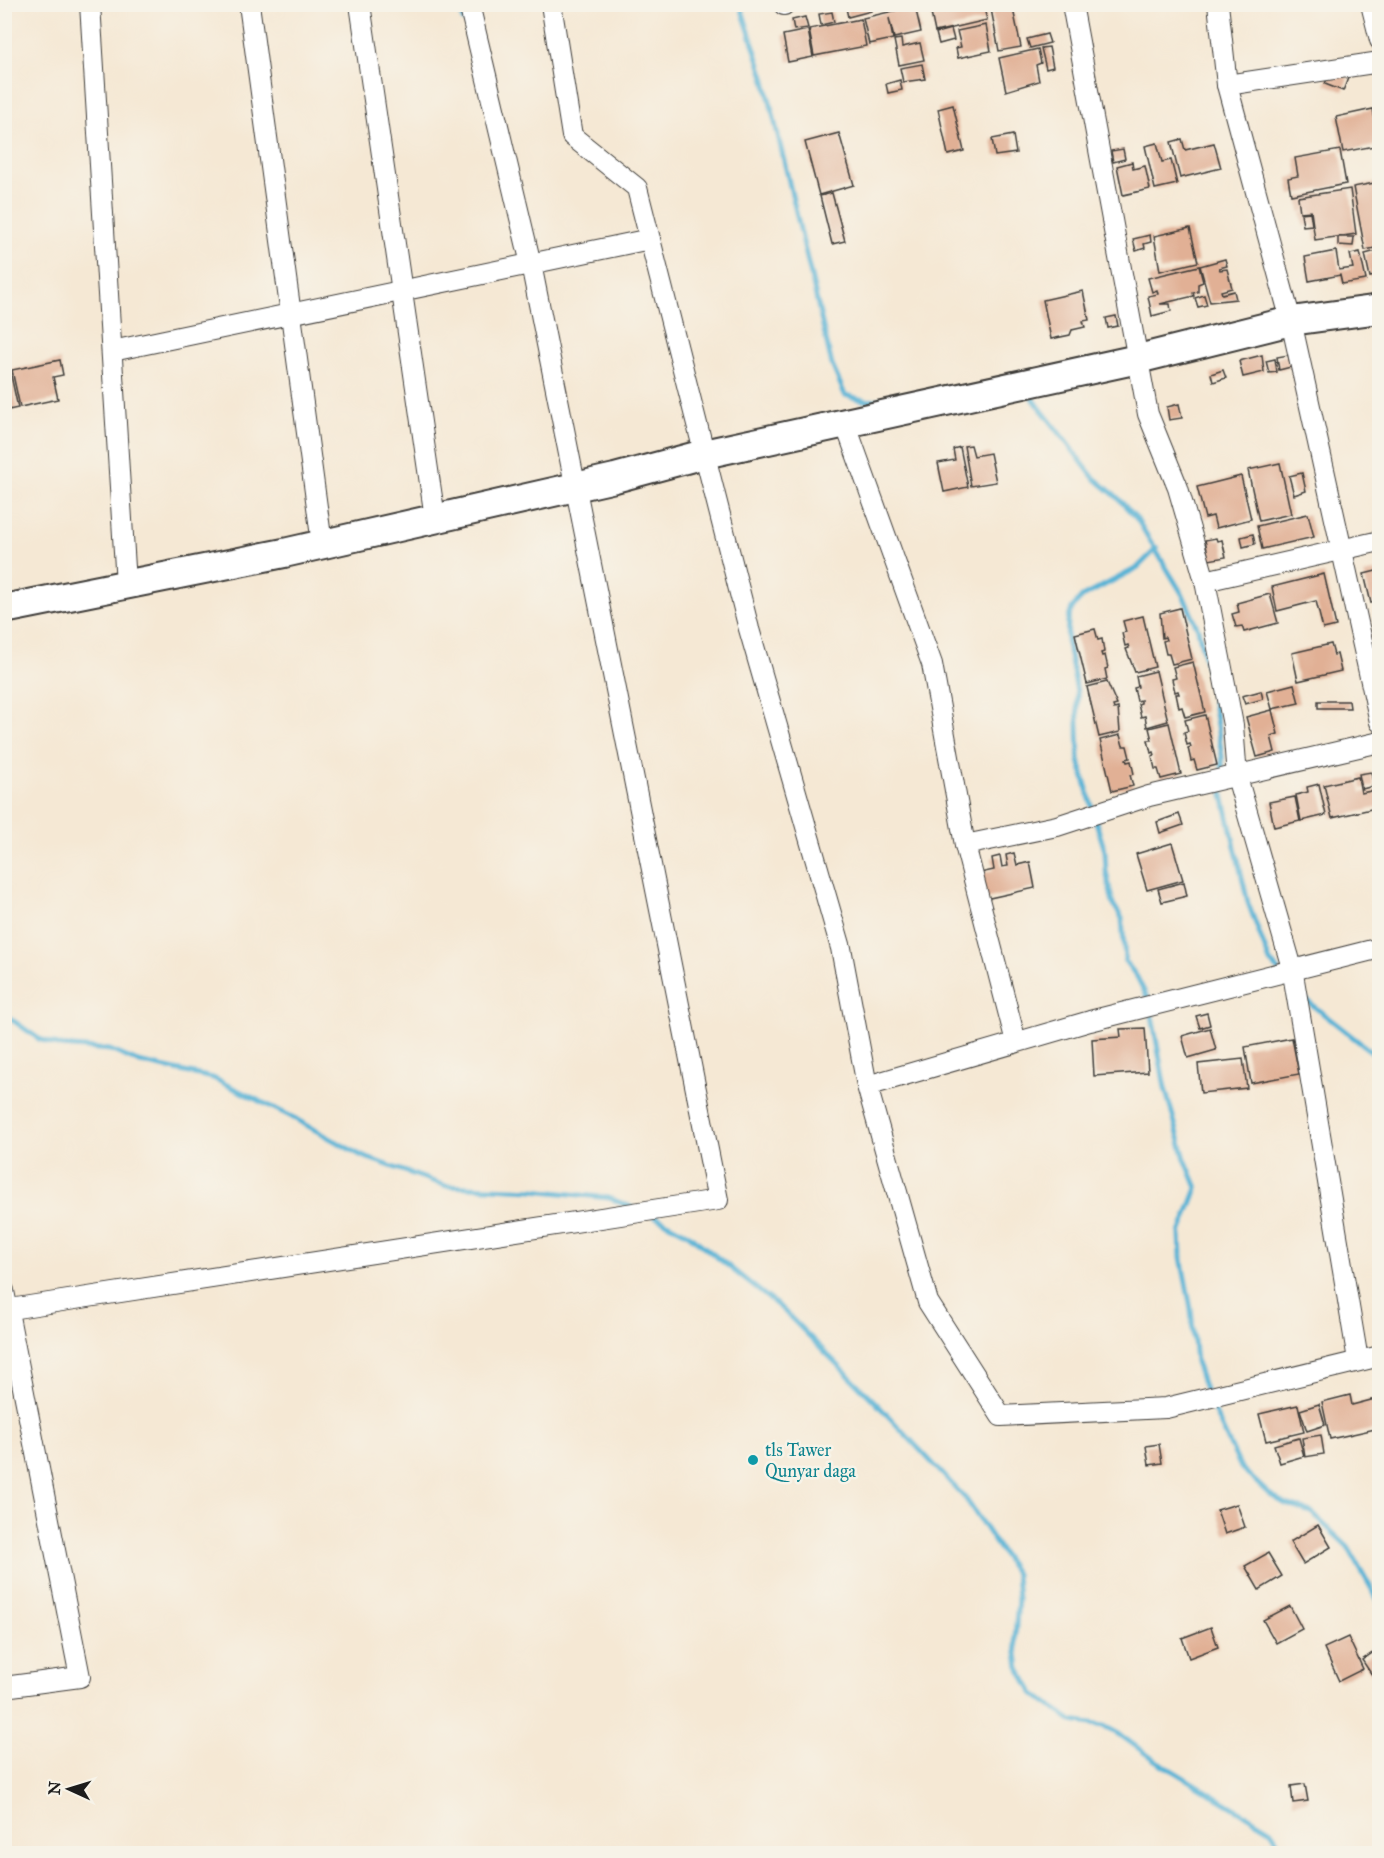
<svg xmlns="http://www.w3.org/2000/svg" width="1384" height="1858" font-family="'IM FELL Great Primer',serif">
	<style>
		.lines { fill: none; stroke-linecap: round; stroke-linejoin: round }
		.stream { stroke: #58b3d5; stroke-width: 5 }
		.building { fill: #e1b095 }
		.street-casing { stroke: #3d3b38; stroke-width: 22 }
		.secondary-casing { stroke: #3d3b38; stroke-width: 32 }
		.street { stroke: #fff; stroke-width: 20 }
		.secondary { stroke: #fff; stroke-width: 28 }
		.culture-dot { fill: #0f9aa8; stroke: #f7f3e8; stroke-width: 2 }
		.labels { text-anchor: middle; stroke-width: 5; stroke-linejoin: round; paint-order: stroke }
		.culture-label { font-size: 18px; fill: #0d838f; stroke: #f7f3e8; text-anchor: start }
	</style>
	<rect width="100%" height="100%" fill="#f7f3e8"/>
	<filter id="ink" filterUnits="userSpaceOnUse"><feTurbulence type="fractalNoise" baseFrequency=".0167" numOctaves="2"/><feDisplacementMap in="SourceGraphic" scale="12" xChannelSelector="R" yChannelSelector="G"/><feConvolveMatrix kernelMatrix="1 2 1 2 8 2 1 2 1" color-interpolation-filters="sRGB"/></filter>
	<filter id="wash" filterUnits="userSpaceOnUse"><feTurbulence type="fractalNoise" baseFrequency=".008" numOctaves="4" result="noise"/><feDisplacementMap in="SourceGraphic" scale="24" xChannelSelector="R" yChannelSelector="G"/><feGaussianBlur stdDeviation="1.35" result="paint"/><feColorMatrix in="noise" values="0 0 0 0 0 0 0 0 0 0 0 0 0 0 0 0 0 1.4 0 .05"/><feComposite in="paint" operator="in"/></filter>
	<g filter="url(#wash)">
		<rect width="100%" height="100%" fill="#f5e8d4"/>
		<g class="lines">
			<!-- stream -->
			<g class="stream">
				<path d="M458,4L463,20"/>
				<path d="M740,4L765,80L832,365L845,395L867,401L895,398"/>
				<path d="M1028,392L1093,477L1117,497L1137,519L1184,597L1198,629L1210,683L1222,756L1223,795L1248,903L1270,962L1278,970"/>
				<path d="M1093,810L1079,761L1077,692L1067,640L1068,621L1072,608L1082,597L1137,568L1157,548"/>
				<path d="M1095,819L1105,851L1106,871L1113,904L1122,918L1125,961L1137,977L1149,1001"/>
				<path d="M1302,997L1373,1053L1380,1067"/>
				<path d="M1151,1010L1165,1088L1185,1159L1197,1188L1180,1233L1181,1257L1191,1309L1196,1362L1206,1393"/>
				<path d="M4,1014L39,1039L61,1046L110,1050L138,1062L213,1078L290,1116L362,1156L446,1186L533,1190L609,1198L631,1207"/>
				<path d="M654,1216L688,1234L782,1309L877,1404L966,1499L1016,1574L1018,1599L1015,1638L1019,1668L1033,1693L1072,1721L1104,1726L1119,1734L1153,1759L1271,1830L1285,1854"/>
				<path d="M1210,1402L1241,1468L1269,1494L1286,1504L1311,1512L1348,1547L1380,1604"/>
			</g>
		</g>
		<g id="blocks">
			<!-- building -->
			<g class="building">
				<path d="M862,4H869L871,11L848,17L846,8Z"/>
				<path d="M929,4H983L987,20L935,32Z"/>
				<path d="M1010,4H1012L1021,47L999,51L991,9Z"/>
				<path d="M915,6L921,32L894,38L889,18L893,39L869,44L863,18Z"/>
				<path d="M832,12L834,22L821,25L819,14Z"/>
				<path d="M805,17L808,28L794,30L792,20Z"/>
				<path d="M861,19L866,46L814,56L809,29Z"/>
				<path d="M986,25L991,51L958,58L956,48L961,47L957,31Z"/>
				<path d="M951,29L954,40L939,44L936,33Z"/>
				<path d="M808,30L813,57L788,62L783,35Z"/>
				<path d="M1047,34L1050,43L1030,48L1027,39Z"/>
				<path d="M901,39L902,47L920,43L924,60L899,65L894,40Z"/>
				<path d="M1049,47L1053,67L1046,69L1041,48Z"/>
				<path d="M1038,49L1041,63L1036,65L1039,81L1006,91L999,58Z"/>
				<path d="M922,64L925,79L903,82L900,68Z"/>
				<path d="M1330,71L1348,78L1343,91L1325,84Z"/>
				<path d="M900,80L902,90L888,93L886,84Z"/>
				<path d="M953,105L964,151L948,155L938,109Z"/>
				<path d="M1373,109L1380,145L1343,152L1336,117Z"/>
				<path d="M839,133L854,185L819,195L805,142Z"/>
				<path d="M1013,135L1016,153L995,156L992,139Z"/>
				<path d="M1182,139L1185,150L1214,143L1221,168L1180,178L1171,142Z"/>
				<path d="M1157,143L1162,162L1171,160L1177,184L1155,189L1145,146Z"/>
				<path d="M1123,149L1125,159L1113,162L1111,151Z"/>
				<path d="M1340,150L1346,184L1291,195L1288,178L1298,176L1295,158Z"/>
				<path d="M1132,162L1133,169L1145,166L1150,189L1123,195L1117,166Z"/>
				<path d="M1380,182V247L1365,250L1353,187Z"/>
				<path d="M1350,189L1356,234L1315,240L1311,211L1300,212L1298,197Z"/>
				<path d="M832,193L845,241L832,244L820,196Z"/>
				<path d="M1310,212L1312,225L1303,226L1301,213Z"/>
				<path d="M1190,228L1198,262L1160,271L1154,236Z"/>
				<path d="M1150,235L1151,242L1144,244L1145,248L1136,251L1133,239Z"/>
				<path d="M1338,237H1354L1353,246L1338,245Z"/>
				<path d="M1380,250V275L1370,277L1365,254Z"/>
				<path d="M1336,251L1339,270L1353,268L1350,254L1360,252L1366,280L1342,284L1340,275L1309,281L1305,257Z"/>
				<path d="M1225,259L1227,266L1219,268L1220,270L1227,269L1232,288L1221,291L1222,294L1234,291L1236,299L1210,302L1200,266Z"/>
				<path d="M1199,266L1203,282L1198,284V292L1193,293L1194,296L1160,304H1170L1171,311L1152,316L1148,296L1158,294L1157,290L1152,292L1148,278Z"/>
				<path d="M1083,291L1089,320L1083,321L1085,327L1072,330L1070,335L1051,339L1043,300Z"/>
				<path d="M1204,295L1207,305L1198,307L1195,298Z"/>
				<path d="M1116,316L1118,326L1108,328L1106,318Z"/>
				<path d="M1262,355L1264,372L1243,377L1239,361Z"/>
				<path d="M1288,355L1291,367L1279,370L1277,357Z"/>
				<path d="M1275,359L1277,372L1269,373L1266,361Z"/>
				<path d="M60,360L63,375L53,377L58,399L20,407L12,370Z"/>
				<path d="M1223,370L1226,378L1213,382L1211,374Z"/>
				<path d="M10,371L18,408L4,411V372Z"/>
				<path d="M1179,404L1182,418L1169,420L1167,407Z"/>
				<path d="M971,445L974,456L990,453L996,482L971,486L964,446Z"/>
				<path d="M960,447L968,487L944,492L938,463L955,460L953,449Z"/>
				<path d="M1280,463L1291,514L1259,521L1248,470Z"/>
				<path d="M1302,473L1306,491L1294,495L1289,476Z"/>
				<path d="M1241,476L1251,519L1216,528L1213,516L1205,518L1197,487Z"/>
				<path d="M1308,514L1314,537L1262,549L1257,526Z"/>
				<path d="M1253,534L1255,544L1243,547L1241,537Z"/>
				<path d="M1216,538L1217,541L1222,540L1226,557L1209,560L1205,540Z"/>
				<path d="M1380,570V601L1371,603L1364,574Z"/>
				<path d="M1324,574L1336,626L1323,629L1316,601L1277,611L1272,587Z"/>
				<path d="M1270,594L1278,623L1244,632L1242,626L1236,627L1232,614L1239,612L1237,603Z"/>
				<path d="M1180,608L1192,659L1172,664L1169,654H1166L1163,641L1166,640L1165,637L1162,638L1160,613Z"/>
				<path d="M1143,616L1155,667L1135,672L1126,649L1129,648L1128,645L1125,646L1122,633L1126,632L1123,621Z"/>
				<path d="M1095,629L1098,640L1102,639L1104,652L1101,653L1102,656L1105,655L1108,668L1105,669L1107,679L1087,684L1075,634Z"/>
				<path d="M1331,644L1334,655L1337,654L1341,671L1298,681L1292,653Z"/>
				<path d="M1193,662L1205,712L1185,717L1182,707L1179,708L1176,694H1179L1178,691L1175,692L1172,679L1176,678L1173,667Z"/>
				<path d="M1156,671L1168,721L1147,727L1145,716L1141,717L1138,704L1141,703V700L1137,701L1134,688L1138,687L1136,676Z"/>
				<path d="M1107,682L1117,705L1113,706L1114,709L1118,708L1120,732L1099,737L1087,687Z"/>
				<path d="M1294,684L1299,703L1272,709L1267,691Z"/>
				<path d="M1261,691L1263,699L1245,704L1242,696Z"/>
				<path d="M1318,701H1349L1350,708H1318Z"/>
				<path d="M1272,710L1278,734L1271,736L1275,752L1257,757L1246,717Z"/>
				<path d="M1205,715L1217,765L1197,770L1194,760L1191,761L1188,748L1191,747L1190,744L1187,745L1184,732L1188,731L1185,720Z"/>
				<path d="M1169,723L1181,774L1161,779L1158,769H1155L1152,756L1155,755L1154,752L1151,753L1148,740H1152L1149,728Z"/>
				<path d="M1120,735L1123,746H1127L1130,758L1126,759L1127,762L1131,761L1134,774L1130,775L1133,786L1112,791L1100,740Z"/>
				<path d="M1371,772L1374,786L1362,789L1359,774Z"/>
				<path d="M1358,777L1361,793L1376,790L1380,807L1332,818L1324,785Z"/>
				<path d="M1319,784L1326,815L1301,821L1296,795L1308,792L1307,787Z"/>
				<path d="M1295,797L1300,821L1274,827L1269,802Z"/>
				<path d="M1179,814L1183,825L1160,833L1157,822Z"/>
				<path d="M1172,843L1183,880L1147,890L1136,854Z"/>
				<path d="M1014,853L1017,865L1030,862L1035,888L985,899L980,873L994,870L992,858L1000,856L1002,867L1008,866L1006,855Z"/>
				<path d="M1184,882L1187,896L1162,902L1158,889Z"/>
				<path d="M1207,1013L1210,1025L1200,1028L1196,1016Z"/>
				<path d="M1145,1028L1148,1072L1094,1076L1092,1039L1121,1037L1120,1029Z"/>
				<path d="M1210,1028L1216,1050L1188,1058L1182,1036Z"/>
				<path d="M1292,1038L1299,1074L1251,1083L1245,1047Z"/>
				<path d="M1243,1059L1247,1088L1201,1093L1198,1064Z"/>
				<path d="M1350,1395L1352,1405L1375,1399L1380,1428L1330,1439L1322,1402Z"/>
				<path d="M1319,1404L1325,1425L1307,1431L1300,1410Z"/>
				<path d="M1298,1405L1304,1432L1266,1441L1259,1414Z"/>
				<path d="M1321,1435L1324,1454L1305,1457L1302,1438Z"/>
				<path d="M1299,1438L1304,1456L1280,1463L1274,1445Z"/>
				<path d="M1159,1444L1162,1463L1149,1465L1146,1446Z"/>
				<path d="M1237,1504L1245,1527L1225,1534L1217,1510Z"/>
				<path d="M1318,1525L1331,1547L1303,1564L1290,1542Z"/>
				<path d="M1268,1553L1282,1576L1259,1590L1245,1566Z"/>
				<path d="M1290,1606L1302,1629L1276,1643L1263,1620Z"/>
				<path d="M1211,1627L1218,1647L1189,1658L1182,1638Z"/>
				<path d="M1348,1637L1363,1669L1339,1681L1324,1648Z"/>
				<path d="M1380,1648V1674L1374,1678L1362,1660Z"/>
				<path d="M1305,1784L1308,1801L1293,1803L1291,1786Z"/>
			</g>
		</g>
	</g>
	<g filter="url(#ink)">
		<use href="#blocks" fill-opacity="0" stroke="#3d3b38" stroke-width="1.5"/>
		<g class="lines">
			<!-- street casing -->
			<g class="street-casing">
				<g id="street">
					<path d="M90,4L126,584"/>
					<path d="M249,4L322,544"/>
					<path d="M360,4L435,518"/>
					<path d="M551,4L572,136L637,188L749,629L841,948L867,1086L928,1302L1001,1416L1166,1408L1380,1356"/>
					<path d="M1072,4L1148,414L1178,488L1205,581L1233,725L1237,777L1292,968L1358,1360"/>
					<path d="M1218,4L1227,85"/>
					<path d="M1371,4L1380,40"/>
					<path d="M784,5V4"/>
					<path d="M1380,62L1227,85L1291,321L1380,722"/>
					<path d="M112,351L650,239"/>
					<path d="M845,423L932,664L965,845L1016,1042"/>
					<path d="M1205,581L1380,541"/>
					<path d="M965,845L1057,826L1149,796L1380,742"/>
					<path d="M867,1086L1090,1021L1380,948"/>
					<path d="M4,1291L80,1677L4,1687"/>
					<path d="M10,1309L718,1200L531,264L469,4"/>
				</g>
			</g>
			<!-- secondary casing -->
			<g class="secondary-casing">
				<path id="secondary" d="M4,609L284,553L615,478L704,454L1138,359L1291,321L1380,309"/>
			</g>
			<!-- street -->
			<use href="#street" class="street"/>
			<!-- secondary -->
			<use href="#secondary" class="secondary"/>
		</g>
	</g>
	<!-- markers -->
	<circle class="culture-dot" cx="753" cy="1460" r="6"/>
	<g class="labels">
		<!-- culture labels -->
		<g class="culture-label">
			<text x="765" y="1456">tls Tawer<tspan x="765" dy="21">Qunyar daga</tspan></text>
		</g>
	</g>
	<!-- margin -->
	<rect width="1384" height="1858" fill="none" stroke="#f7f3e8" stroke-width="24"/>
	<!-- north arrow -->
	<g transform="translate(69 1789) rotate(274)" stroke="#f7f3e8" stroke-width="4.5" paint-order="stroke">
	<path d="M0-4.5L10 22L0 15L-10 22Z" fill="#1c1c1c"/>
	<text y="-9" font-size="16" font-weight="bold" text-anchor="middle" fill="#1c1c1c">N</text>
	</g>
</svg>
